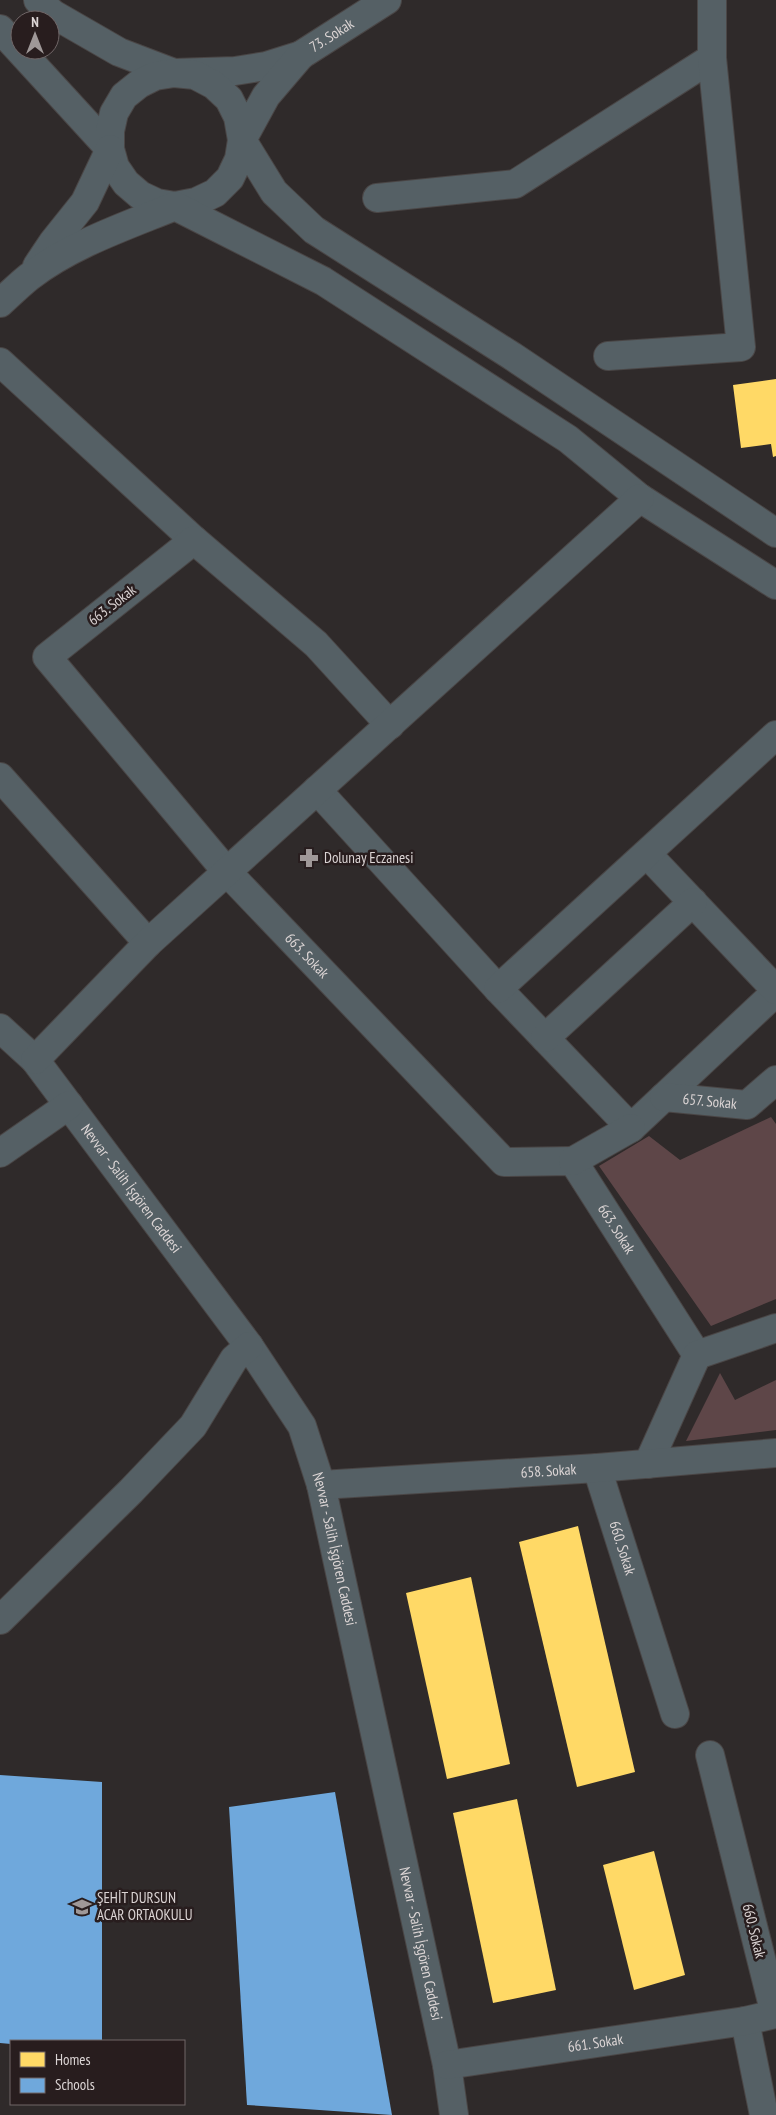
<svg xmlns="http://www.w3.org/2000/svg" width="776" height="2115" font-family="'PT Sans Narrow',sans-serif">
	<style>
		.green { fill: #5e4648 }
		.homes { fill: #ffd966 }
		.schools { fill: #6fa8dc }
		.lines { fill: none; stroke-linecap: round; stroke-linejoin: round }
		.minor-casing { stroke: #4a4646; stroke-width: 30 }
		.minor { stroke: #556065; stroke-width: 28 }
		.labels { text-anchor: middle; stroke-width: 5; stroke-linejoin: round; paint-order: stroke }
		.street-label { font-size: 15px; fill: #dbd4d4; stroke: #281d1e }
		.poi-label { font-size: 15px; fill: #dbd4d4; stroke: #281d1e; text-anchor: start }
	</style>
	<rect width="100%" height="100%" fill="#2f2a2a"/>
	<!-- green -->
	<g class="green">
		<path d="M771,1117L776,1124V1299L711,1326L599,1166L649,1136L680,1160Z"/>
		<path d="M720,1373L735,1400L776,1380V1430L686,1441Z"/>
	</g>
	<!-- homes -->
	<g class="homes">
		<path d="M776,379V456L773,457L771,444L741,448L733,385Z"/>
		<path d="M578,1526L635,1772L577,1787L519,1542Z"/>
		<path d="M471,1577L510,1764L447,1779L406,1593Z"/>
		<path d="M517,1799L556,1990L493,2003L453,1813Z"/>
		<path d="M654,1851L685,1975L634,1990L603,1865Z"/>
	</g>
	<!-- schools -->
	<g class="schools">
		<path d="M0,1775L102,1782V2041H11V2044L0,2043Z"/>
		<path d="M335,1792L392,2115L247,2105L229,1807Z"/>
	</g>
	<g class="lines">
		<!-- minor casing -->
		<g class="minor-casing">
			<g id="minor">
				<path id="s1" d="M38,0L53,14L119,52L174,73L235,71L266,66L301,55L387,0"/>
				<path d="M0,29L110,149"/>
				<path d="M301,55L266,96L242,140L239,159L230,178L215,193L196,202L175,206L157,203L140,195L126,183L115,167L110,149V131L114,113L124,96L139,84L155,76L174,73L195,75L214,85L229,99L238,117L242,140L274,192L314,230L512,356L776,533"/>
				<path d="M377,198L515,184L712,58"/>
				<path d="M37,266L53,242L85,202L110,149"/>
				<path d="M0,303C10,294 19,285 29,277C72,244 126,226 175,206L323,281L568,439L640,498L776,585"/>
				<path d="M608,356L741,347L712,58V0"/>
				<path d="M0,362L194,540"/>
				<path id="s2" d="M390,725L316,644L194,540L47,657L227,872L504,1162L573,1161L697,1355"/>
				<path d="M0,777L148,943"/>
				<path d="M317,790L498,989L631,1128L776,992"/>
				<path d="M647,854L776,990"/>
				<path d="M498,989L776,735"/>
				<path id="s3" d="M0,1028L35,1060L249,1346L302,1426L321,1485L447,2065L454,2115"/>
				<path d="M545,1038L693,902"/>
				<path d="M35,1060L148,943L640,498"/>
				<path id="s4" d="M664,1097L747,1105L776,1080"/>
				<path d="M0,1153L69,1105"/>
				<path d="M573,1161L631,1128"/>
				<path d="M648,1464L697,1355L776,1328"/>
				<path id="s5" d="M597,1468L675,1714"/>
				<path id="s6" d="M321,1485L597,1468L776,1453"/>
				<path d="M0,1620L131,1491L193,1426L234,1359L249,1346"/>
				<path d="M745,2021L764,2115"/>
				<path id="s7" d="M447,2065L745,2021L775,2014L710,1755"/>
			</g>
		</g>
		<!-- minor -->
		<use href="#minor" class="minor"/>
	</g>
	<!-- icons -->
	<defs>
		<g id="pharmacy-bare" transform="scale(1.5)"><path d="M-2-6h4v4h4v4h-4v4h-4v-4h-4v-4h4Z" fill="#9f9898" stroke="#281d1e" stroke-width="2.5" paint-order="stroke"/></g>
		<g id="school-bare" transform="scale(1.5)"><path d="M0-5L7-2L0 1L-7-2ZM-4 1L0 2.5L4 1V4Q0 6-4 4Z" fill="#9f9898" stroke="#281d1e" stroke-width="2.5" paint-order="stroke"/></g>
	</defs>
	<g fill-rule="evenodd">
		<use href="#pharmacy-bare" x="309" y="858"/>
		<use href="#school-bare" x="82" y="1907"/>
	</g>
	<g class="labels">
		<!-- street labels -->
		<g class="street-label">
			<text dy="5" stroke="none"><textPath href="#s1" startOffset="321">73. Sokak</textPath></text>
			<text transform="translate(112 605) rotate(-38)" y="5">663. Sokak</text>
			<text dy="5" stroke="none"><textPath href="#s2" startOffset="854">663. Sokak</textPath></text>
			<text dy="5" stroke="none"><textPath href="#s4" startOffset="46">657. Sokak</textPath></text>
			<text dy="5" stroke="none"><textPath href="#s3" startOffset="208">Nevvar - Salih İşgören Caddesi</textPath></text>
			<text dy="5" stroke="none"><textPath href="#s2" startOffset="1289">663. Sokak</textPath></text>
			<text dy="5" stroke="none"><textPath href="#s6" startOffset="228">658. Sokak</textPath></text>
			<text dy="5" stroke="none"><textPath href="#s3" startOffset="628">Nevvar - Salih İşgören Caddesi</textPath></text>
			<text dy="5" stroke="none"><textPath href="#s5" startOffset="84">660. Sokak</textPath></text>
			<text transform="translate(754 1931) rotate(76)" y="5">660. Sokak</text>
			<text dy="5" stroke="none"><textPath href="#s3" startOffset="1032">Nevvar - Salih İşgören Caddesi</textPath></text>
			<text dy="5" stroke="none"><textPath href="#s7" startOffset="150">661. Sokak</textPath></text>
		</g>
		<!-- poi labels -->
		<g class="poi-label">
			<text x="324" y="863">Dolunay Eczanesi</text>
			<text x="97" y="1903">ŞEHİT DURSUN<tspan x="97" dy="17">ACAR ORTAOKULU</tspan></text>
		</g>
	</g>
	<!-- legend -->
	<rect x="10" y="2040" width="175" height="65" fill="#281d1e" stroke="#706667"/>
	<rect x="20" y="2052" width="25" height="15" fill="#ffd966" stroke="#706667"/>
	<text x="55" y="2065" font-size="15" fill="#dbd4d4">Homes</text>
	<rect x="20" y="2078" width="25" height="15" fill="#6fa8dc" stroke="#706667"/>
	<text x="55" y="2090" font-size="15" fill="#dbd4d4">Schools</text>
	<!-- north arrow -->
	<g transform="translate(35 35)"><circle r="24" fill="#281d1e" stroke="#706667"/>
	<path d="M0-4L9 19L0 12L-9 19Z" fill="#9f9898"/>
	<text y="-8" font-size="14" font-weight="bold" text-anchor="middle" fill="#dbd4d4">N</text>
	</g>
</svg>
